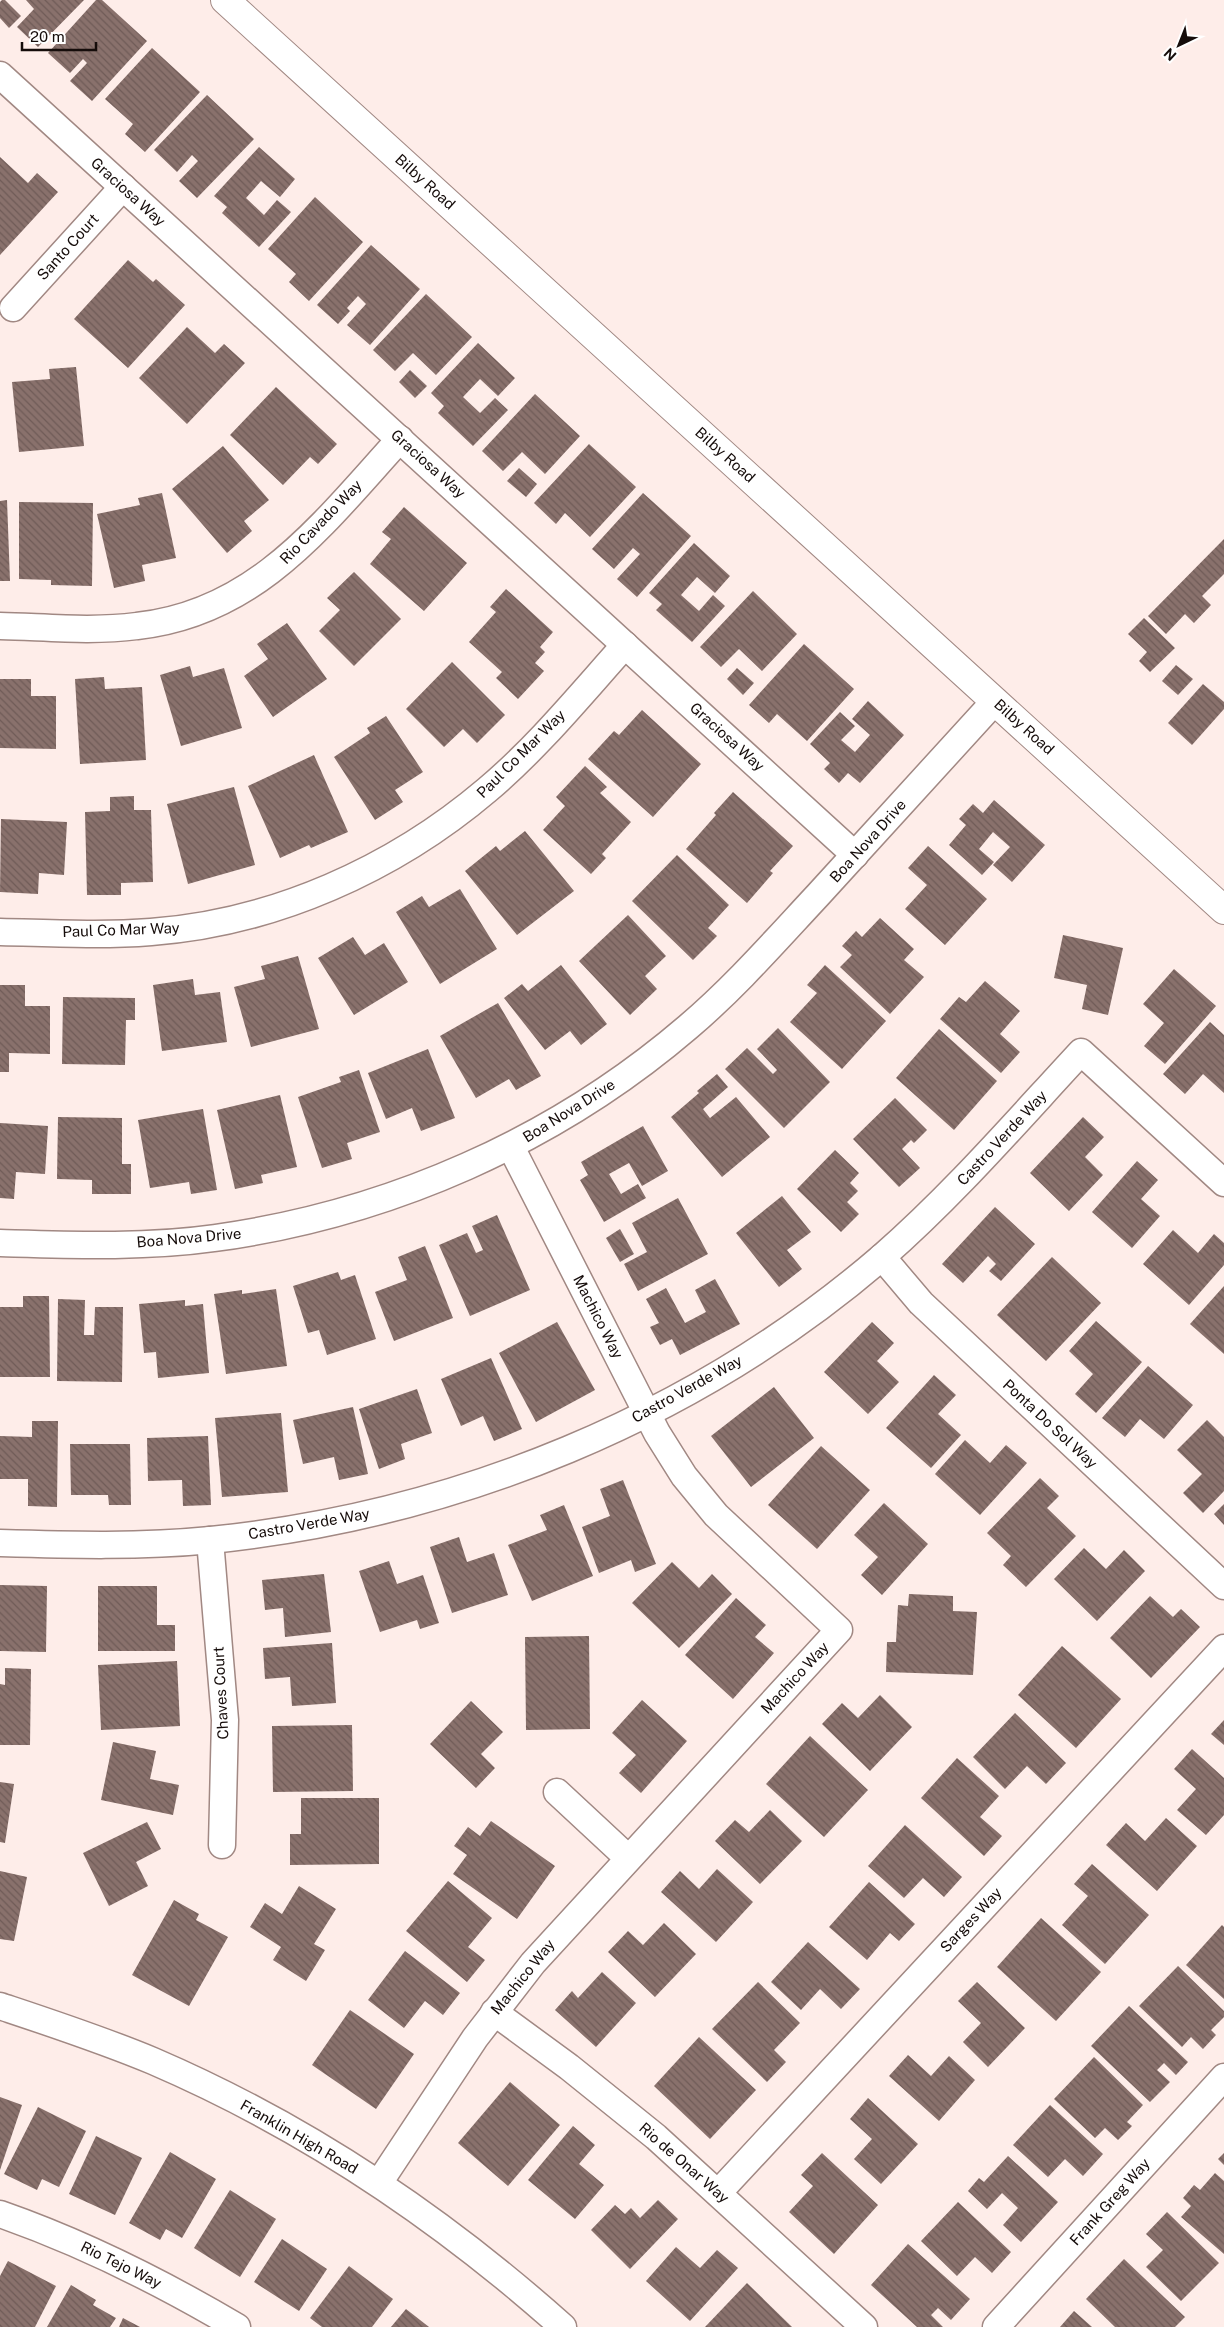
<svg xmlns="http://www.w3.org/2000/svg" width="1224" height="2327" font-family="'Public Sans',sans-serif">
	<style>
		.building { fill: url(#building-back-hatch) }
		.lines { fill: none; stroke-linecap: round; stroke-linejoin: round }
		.minor-casing { stroke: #a18883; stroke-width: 29 }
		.major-casing { stroke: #a18883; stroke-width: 30 }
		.minor { stroke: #fff; stroke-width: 26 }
		.major { stroke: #fff; stroke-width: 28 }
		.labels { text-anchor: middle; stroke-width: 4; stroke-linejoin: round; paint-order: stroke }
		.street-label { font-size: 15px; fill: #150c0a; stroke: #fff }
	</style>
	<defs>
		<pattern id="building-back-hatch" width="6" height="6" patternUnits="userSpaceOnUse" patternTransform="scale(1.25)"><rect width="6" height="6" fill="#89716c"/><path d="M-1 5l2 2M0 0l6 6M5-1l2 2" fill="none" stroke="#6f5b57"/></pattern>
	</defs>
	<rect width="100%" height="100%" fill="#feede9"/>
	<!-- building -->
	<g class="building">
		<path d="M2,0H5L21,16L9,28L0,18V2Z"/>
		<path d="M26,0H84L38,47L17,27L34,9Z"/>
		<path d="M96,0H102L147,41L92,101L70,81L87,63L83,59L70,73L48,53Z"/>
		<path d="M152,48L200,92L145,152L125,134L133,124L105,99Z"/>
		<path d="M207,95L254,139L197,198L179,181L198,161L192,155L177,172L154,150Z"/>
		<path d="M259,147L295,179L280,197L261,181L246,198L264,215L277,200L291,212L259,247L222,213L227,207L214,196Z"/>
		<path d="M0,157L28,183L37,173L58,192L0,255Z"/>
		<path d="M315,197L363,242L309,301L289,282L296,274L268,249Z"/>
		<path d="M371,245L420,289L370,345L347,325L366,304L358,296L347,308L350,311L338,324L317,305Z"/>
		<path d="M128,260L153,282L156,279L185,305L128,368L74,319Z"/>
		<path d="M426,294L472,337L436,375L413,353L395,371L373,350Z"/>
		<path d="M187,327L215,353L224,344L245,363L187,424L139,378Z"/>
		<path d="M478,343L515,378L498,396L480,379L463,397L480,413L495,398L508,410L473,446L438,413L444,406L431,393Z"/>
		<path d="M76,367L84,446L19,452L12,382L50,379L49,369Z"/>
		<path d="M410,370L427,386L415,398L399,382Z"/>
		<path d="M276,387L337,444L318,464L310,457L283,485L230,435Z"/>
		<path d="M535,394L580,436L545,474L522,452L503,471L482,451Z"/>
		<path d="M589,444L636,487L590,537L565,513L556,524L534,503Z"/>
		<path d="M223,446L269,500L244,521L252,531L227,553L172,489Z"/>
		<path d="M519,468L537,484L526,497L507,481Z"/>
		<path d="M162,493L176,558L142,565L145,581L114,588L97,514L140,505L138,498Z"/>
		<path d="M643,493L691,536L637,597L617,579L640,554L633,548L614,569L592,549Z"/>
		<path d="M7,500L10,581H0V501Z"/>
		<path d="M19,502L93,503L92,586L51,585V580L19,579Z"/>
		<path d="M404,507L467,563L424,611L370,564L391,539L382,532Z"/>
		<path d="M1224,539V574L1202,596L1211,605L1194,623L1185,614L1166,634L1148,616Z"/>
		<path d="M694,543L730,576L715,593L697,577L681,595L699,611L713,595L725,606L692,642L656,610L662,604L649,593Z"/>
		<path d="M354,572L401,619L354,666L319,631L340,610L327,598Z"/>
		<path d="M506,589L553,632L540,647L545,652L535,663L544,671L518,699L496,678L502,672L469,642L496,612L490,607Z"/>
		<path d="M753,591L797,634L762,671L739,649L721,667L700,647Z"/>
		<path d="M1144,618L1175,648L1150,672L1139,661L1147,652L1128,634Z"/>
		<path d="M287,623L327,679L273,717L244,676L268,659L257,644Z"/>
		<path d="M804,644L854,689L807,741L777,714L769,723L749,705Z"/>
		<path d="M452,662L505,715L477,743L463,729L444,747L406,709Z"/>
		<path d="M1176,665L1193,679L1178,695L1162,681Z"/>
		<path d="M190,666L193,677L224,668L242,728L181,746L160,675Z"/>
		<path d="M737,668L754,683L743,695L727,679Z"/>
		<path d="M104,677L105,689L142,687L146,760L80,764L75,679Z"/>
		<path d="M0,679H31V696H56V749L0,748Z"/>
		<path d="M1203,684L1224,702V709L1192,745L1168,723Z"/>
		<path d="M868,701L904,735L860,783L848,773L839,783L824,769L830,763L810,744L840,712L855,726L841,740L855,752L870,735L852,719Z"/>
		<path d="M642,710L701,764L653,817L588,759L614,731L619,735Z"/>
		<path d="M386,716L423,772L395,790L403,802L375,820L334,757L370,733L367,728Z"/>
		<path d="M314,755L348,832L311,848L309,845L280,858L248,786Z"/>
		<path d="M585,766L607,787L600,793L631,822L602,854L606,858L591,874L543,830L565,806L556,797Z"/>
		<path d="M234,787L255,865L188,884L167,804Z"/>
		<path d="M733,792L793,846L770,871L773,873L747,903L686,849L716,815L714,813Z"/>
		<path d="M134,796V810H151L153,882L121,883V895H87L85,812L110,811V797Z"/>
		<path d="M994,800L1045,845L1012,882L993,865L1010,847L993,832L979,849L994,862L982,875L949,845L966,825L959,819L973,804L983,813Z"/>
		<path d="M1,819L67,822L64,875L39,873L38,894L0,892Z"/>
		<path d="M525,831L574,891L517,935L465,871L496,846L500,851Z"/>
		<path d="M928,846L987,899L945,945L905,909L927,885L908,868Z"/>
		<path d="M677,855L729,905L708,928L717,936L693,960L632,901Z"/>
		<path d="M460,889L497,949L440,984L396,912L422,896L429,907Z"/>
		<path d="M628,915L666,956L645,976L657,989L630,1015L579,961Z"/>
		<path d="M880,918L914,949L904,960L924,977L890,1014L840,967L852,955L842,946L856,931L862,937Z"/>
		<path d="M1063,935L1123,948L1108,1015L1082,1009L1087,985L1054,978Z"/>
		<path d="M353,937L365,955L384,943L408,982L354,1015L318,958Z"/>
		<path d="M298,956L319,1029L251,1047L234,987L265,979L261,966Z"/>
		<path d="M561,965L607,1024L581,1045L570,1031L545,1050L504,998L522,984L528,991Z"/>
		<path d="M825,965L886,1021L842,1069L790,1022L817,993L807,985Z"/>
		<path d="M1174,969L1216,1006L1165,1064L1144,1046L1164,1023L1143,1004Z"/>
		<path d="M193,979L195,995L220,992L227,1042L162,1051L153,985Z"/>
		<path d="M985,981L1020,1011L1000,1034L1020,1052L1001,1073L940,1019L959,997L966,1002Z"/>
		<path d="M0,985H25V1006H50V1054L9,1053V1072H0Z"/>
		<path d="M63,997L135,998V1020H126L125,1065L62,1064Z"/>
		<path d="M498,1003L541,1076L516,1090L509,1079L476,1098L440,1036Z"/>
		<path d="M1210,1022L1224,1035V1093L1203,1074L1185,1094L1163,1074Z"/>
		<path d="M778,1028L830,1082L784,1128L725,1069L747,1048L773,1074L777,1070L757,1049Z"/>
		<path d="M939,1029L997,1081L954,1130L896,1078Z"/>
		<path d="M428,1049L455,1118L421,1131L412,1108L386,1119L368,1073Z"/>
		<path d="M359,1070L380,1132L347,1143L352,1159L322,1168L298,1097L341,1082L339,1077Z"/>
		<path d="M717,1074L728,1087L703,1109L710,1118L736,1097L770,1137L722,1177L671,1117L699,1093L697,1091Z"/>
		<path d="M280,1095L297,1167L261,1175L263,1183L235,1189L217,1110Z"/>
		<path d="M895,1098L927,1130L914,1143L911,1140L902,1149L920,1168L899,1187L853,1139Z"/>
		<path d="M203,1109L217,1190L191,1194L189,1182L150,1188L138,1120Z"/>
		<path d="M58,1117L122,1118V1164H131V1194H92V1180L57,1179Z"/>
		<path d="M1083,1117L1104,1137L1085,1157L1103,1175L1069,1211L1030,1173Z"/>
		<path d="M0,1123L48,1126L45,1174L16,1172L14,1199L0,1198Z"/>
		<path d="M643,1126L668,1171L642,1186L629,1163L609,1174L621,1194L638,1184L646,1198L604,1222L580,1180L588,1175L581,1162Z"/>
		<path d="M835,1150L859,1173L850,1183L858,1191L847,1202L859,1214L841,1232L797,1189Z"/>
		<path d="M1137,1161L1158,1180L1141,1199L1160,1216L1132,1248L1092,1212Z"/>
		<path d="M782,1196L811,1232L787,1250L802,1269L779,1287L736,1233Z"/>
		<path d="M678,1198L708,1254L638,1291L624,1264L647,1252L632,1223Z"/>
		<path d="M995,1207L1035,1244L1001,1281L989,1271L996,1264L988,1256L963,1283L942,1264Z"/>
		<path d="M497,1215L530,1290L470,1316L439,1245L467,1233L476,1253L483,1250L472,1226Z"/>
		<path d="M620,1229L634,1254L620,1262L606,1238Z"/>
		<path d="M1173,1230L1198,1253L1214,1234L1224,1243V1265L1189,1305L1143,1264Z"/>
		<path d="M425,1246L453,1318L394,1341L375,1292L407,1280L398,1257Z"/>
		<path d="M1052,1257L1101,1303L1046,1361L997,1315Z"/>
		<path d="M338,1272L341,1280L355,1275L376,1339L327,1355L319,1330L308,1333L293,1286Z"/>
		<path d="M715,1279L740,1324L680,1355L672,1339L660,1345L650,1327L659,1323L646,1299L666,1288L685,1323L706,1312L695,1290Z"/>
		<path d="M1224,1286V1354L1190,1324Z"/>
		<path d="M276,1289L287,1366L226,1374L214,1294L242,1290V1294Z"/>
		<path d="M23,1296H49L50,1377H0V1307H23Z"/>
		<path d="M58,1299L85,1300L84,1335H94L95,1307H123L122,1382L57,1381Z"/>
		<path d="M185,1300V1306L203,1304L209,1373L158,1378L156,1352L144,1353L139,1304Z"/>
		<path d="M1096,1321L1142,1362L1096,1413L1075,1394L1093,1374L1069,1351Z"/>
		<path d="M557,1322L595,1390L536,1422L499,1353Z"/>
		<path d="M872,1322L894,1343L877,1361L899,1382L868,1414L824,1372Z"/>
		<path d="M491,1358L522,1429L494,1441L483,1416L461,1426L441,1379Z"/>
		<path d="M1148,1366L1193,1405L1164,1439L1140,1419L1125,1437L1102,1418Z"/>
		<path d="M934,1375L956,1395L938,1414L961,1435L931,1468L886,1428Z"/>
		<path d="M774,1387L814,1438L751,1487L711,1436Z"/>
		<path d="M417,1389L432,1433L401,1444L405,1459L379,1469L359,1409Z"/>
		<path d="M353,1407L368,1474L339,1480L334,1457L303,1464L293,1420Z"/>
		<path d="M281,1413L288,1492L222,1497L215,1418Z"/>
		<path d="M1207,1420L1224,1437V1491L1203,1513L1183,1493L1202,1474L1177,1450Z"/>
		<path d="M32,1421H58L57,1507L28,1506V1479H0V1436L32,1437Z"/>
		<path d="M208,1436L211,1505L183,1506L182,1480L148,1481L147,1438Z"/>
		<path d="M965,1440L990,1463L1006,1445L1027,1463L980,1515L935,1474Z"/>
		<path d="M70,1444H130L131,1505H109L108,1495H71Z"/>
		<path d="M821,1446L870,1490L817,1549L768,1505Z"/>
		<path d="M1040,1478L1059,1496L1047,1508L1076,1536L1026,1587L1003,1565L1011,1556L987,1533Z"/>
		<path d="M623,1480L656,1564L635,1572L631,1560L599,1573L582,1527L610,1516L600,1489Z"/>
		<path d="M884,1503L928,1544L882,1595L861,1575L878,1557L854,1535Z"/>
		<path d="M1224,1504V1525L1214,1514Z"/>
		<path d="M564,1505L593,1576L532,1601L508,1545L547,1530L540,1515Z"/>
		<path d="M459,1537L467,1562L494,1553L508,1595L452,1613L430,1547Z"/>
		<path d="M1084,1548L1106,1569L1124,1550L1145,1571L1097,1621L1054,1579Z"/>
		<path d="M389,1561L397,1584L423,1575L439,1623L420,1629L417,1620L380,1632L359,1571Z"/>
		<path d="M672,1562L699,1588L712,1574L732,1594L679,1648L632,1603Z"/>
		<path d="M324,1574L331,1632L285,1637L283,1608L265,1610L262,1580Z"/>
		<path d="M0,1585L47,1586L46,1652L0,1651Z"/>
		<path d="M98,1586H157V1625H175V1651H98Z"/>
		<path d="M909,1594L953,1596V1611L977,1612L973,1675L886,1672L887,1642H896L898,1605L908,1606Z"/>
		<path d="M1150,1596L1173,1617L1181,1609L1200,1627L1151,1678L1110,1638Z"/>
		<path d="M736,1598L766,1625L755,1637L774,1653L733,1699L685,1655Z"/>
		<path d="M589,1636L590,1729L526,1730L525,1637Z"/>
		<path d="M332,1643L336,1703L292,1706L290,1677L265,1679L263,1648Z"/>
		<path d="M1062,1646L1121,1699L1076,1748L1018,1695Z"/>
		<path d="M177,1661L180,1726L101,1730L98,1665Z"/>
		<path d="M5,1668L31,1669L30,1745H0V1684L5,1685Z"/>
		<path d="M880,1695L912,1727L870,1771L822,1724L842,1703L858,1718Z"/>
		<path d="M642,1700L687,1741L641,1793L619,1773L636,1755L612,1733Z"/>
		<path d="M471,1701L503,1732L481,1754L495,1768L476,1788L430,1744Z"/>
		<path d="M1015,1713L1066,1763L1046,1784L1027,1766L1005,1789L973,1757Z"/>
		<path d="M1224,1720V1745L1211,1734Z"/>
		<path d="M352,1725L353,1791L273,1792L272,1726Z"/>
		<path d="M810,1736L868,1790L824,1837L766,1784Z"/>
		<path d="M113,1742L156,1751L150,1779L179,1785L173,1815L101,1800Z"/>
		<path d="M1192,1749L1224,1778V1815L1206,1835L1177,1810L1196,1789L1174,1769Z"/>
		<path d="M957,1758L999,1796L980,1817L1002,1836L984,1856L921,1798Z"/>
		<path d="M0,1782L14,1784L5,1843L0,1842Z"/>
		<path d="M301,1798H379V1864L290,1865V1834H301Z"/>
		<path d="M770,1810L802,1841L760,1884L715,1841L735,1820L749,1832Z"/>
		<path d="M1166,1818L1197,1846L1157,1891L1106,1845L1126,1823L1145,1841Z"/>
		<path d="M491,1821L555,1866L517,1919L453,1874L467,1855L454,1846L468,1827L480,1836Z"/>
		<path d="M147,1822L161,1849L136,1862L148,1886L109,1906L83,1853Z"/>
		<path d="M905,1825L962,1877L944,1897L923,1878L904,1898L868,1866Z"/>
		<path d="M1092,1864L1149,1915L1105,1964L1062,1925L1088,1896L1074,1884Z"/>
		<path d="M717,1869L753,1902L716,1942L661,1892L680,1871L699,1889Z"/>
		<path d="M0,1871L27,1877L14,1941L0,1939Z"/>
		<path d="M448,1881L492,1918L468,1947L485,1960L467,1982L406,1931Z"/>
		<path d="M869,1882L915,1924L899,1941L890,1933L867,1960L829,1927Z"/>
		<path d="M299,1886L336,1909L314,1944L325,1950L306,1981L273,1960L281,1947L250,1927L265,1903L282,1914Z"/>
		<path d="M174,1900L199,1914L196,1920L228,1937L189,2006L132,1975Z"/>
		<path d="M1041,1918L1101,1972L1056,2021L997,1967Z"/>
		<path d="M664,1923L696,1954L655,1997L608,1952L628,1931L643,1945Z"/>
		<path d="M1222,1925L1224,1927V1999L1186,1965Z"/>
		<path d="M808,1942L860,1989L841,2009L820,1989L801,2010L771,1982Z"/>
		<path d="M405,1951L460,1993L443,2015L425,2001L404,2028L368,2000Z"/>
		<path d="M1178,1966L1224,2011V2017L1211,2030L1216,2035L1203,2049L1191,2037L1182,2047L1139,2006Z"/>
		<path d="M602,1972L636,2003L596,2047L555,2010L572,1991L578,1998Z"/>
		<path d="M758,1982L800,2023L774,2050L786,2062L767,2082L712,2029Z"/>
		<path d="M977,1982L1025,2028L988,2067L963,2042L981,2023L958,2001Z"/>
		<path d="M1129,2006L1188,2062L1176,2075L1164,2063L1157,2070L1170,2082L1150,2102L1091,2046Z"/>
		<path d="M350,2010L414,2054L376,2109L312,2065Z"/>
		<path d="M699,2037L756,2090L710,2139L654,2086Z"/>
		<path d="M908,2055L931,2076L949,2056L975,2080L939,2121L889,2076Z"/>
		<path d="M1094,2057L1143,2105L1127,2122L1132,2126L1118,2140L1105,2128L1095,2138L1054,2099Z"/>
		<path d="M510,2082L560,2125L508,2186L458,2143Z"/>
		<path d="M0,2097L22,2105L0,2170Z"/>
		<path d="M868,2098L918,2144L881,2184L854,2159L872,2139L850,2119Z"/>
		<path d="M1050,2105L1103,2154L1083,2176L1065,2159L1048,2177L1013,2145Z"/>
		<path d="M38,2107L86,2131L59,2187L42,2179L37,2190L4,2174Z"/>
		<path d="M573,2126L595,2145L579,2164L604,2185L575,2219L528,2180Z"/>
		<path d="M96,2136L142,2158L115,2215L69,2194Z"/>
		<path d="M170,2152L216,2179L182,2238L166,2229L160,2240L129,2223Z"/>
		<path d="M822,2153L878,2205L834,2254L789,2212L813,2186L801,2175Z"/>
		<path d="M1224,2153V2165L1218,2159Z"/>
		<path d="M1008,2156L1058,2202L1021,2242L1003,2225L1018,2208L1002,2193L987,2209L968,2191L979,2178L984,2182Z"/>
		<path d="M1215,2173L1224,2181V2254L1181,2217L1191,2206L1183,2198L1194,2185L1200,2190Z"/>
		<path d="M230,2190L276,2219L240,2277L194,2248Z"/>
		<path d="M658,2200L678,2219L630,2269L591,2230L615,2205L625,2214L631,2208L640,2218Z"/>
		<path d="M958,2202L1011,2252L992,2273L975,2257L957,2276L921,2241Z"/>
		<path d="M1167,2212L1219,2263L1181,2301L1146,2267L1163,2250L1146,2234Z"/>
		<path d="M282,2239L327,2269L299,2311L254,2282Z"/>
		<path d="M908,2244L970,2299L951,2320L938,2308L931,2315L943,2327H917L871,2285Z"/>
		<path d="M676,2247L700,2268L717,2250L738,2268L690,2321L646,2281Z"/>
		<path d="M1124,2259L1185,2317L1175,2327H1115L1086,2299Z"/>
		<path d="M8,2261L56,2286L35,2327H0V2276Z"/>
		<path d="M349,2266L393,2299L372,2327H322L310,2318Z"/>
		<path d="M747,2283L792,2327H705Z"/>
		<path d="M71,2285L96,2300L93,2305L116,2318L110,2327H47Z"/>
		<path d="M406,2309L429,2327H391Z"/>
		<path d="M1074,2311L1092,2327H1060Z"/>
		<path d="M123,2318L140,2327H119Z"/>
	</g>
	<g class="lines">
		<!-- minor casing -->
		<g class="minor-casing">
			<g id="minor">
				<path d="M0,75L855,855"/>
				<path d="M13,308L123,187"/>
				<path d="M0,626C45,627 92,632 137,626C258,613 324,522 400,439"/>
				<path d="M0,932C50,933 101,936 151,932C274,923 394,869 487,790C538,747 581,694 625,645"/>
				<path d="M0,1243C71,1245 144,1248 215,1238C389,1214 555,1141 688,1027C735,987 776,940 818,895C877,830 936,765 995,701"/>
				<path d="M882,1257L921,1303L1224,1586"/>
				<path d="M210,1540L225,1720L222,1845"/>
				<path d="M0,1543C70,1545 141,1547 211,1540C456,1515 695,1418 882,1257C954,1194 1016,1122 1081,1052L1224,1183"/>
				<path d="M557,1792L628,1858"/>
				<path d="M0,2006C51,2023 103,2040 153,2061C304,2126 441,2218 563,2327"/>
				<path d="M494,2012L569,2067L656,2137L864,2327"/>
				<path d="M379,2183L475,2038L533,1963L839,1630L716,1515L684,1476L657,1433L511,1147"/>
				<path d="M718,2193L1224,1648"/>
				<path d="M0,2214C83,2243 161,2282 237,2327"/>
				<path d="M996,2327L1224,2077"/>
			</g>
		</g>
		<!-- major casing -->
		<g class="major-casing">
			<path id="major" d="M225,0L1224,910"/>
		</g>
		<!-- minor -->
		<use href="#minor" class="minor"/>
		<!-- major -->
		<use href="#major" class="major"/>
	</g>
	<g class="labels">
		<!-- street labels -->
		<g class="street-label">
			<text transform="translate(425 182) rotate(42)" y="5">Bilby Road</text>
			<text transform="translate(128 192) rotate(42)" y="5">Graciosa Way</text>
			<text transform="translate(68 247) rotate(-48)" y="5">Santo Court</text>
			<text transform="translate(725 455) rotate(42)" y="5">Bilby Road</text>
			<text transform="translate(428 464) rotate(42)" y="5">Graciosa Way</text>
			<text transform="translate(321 522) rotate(-46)" y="5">Rio Cavado Way</text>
			<text transform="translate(1024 727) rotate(42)" y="5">Bilby Road</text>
			<text transform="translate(727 737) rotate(42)" y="5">Graciosa Way</text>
			<text transform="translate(521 754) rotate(-45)" y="5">Paul Co Mar Way</text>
			<text transform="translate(868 841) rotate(-48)" y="5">Boa Nova Drive</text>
			<text transform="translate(121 930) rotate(-2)" y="5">Paul Co Mar Way</text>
			<text transform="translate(569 1111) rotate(-32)" y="5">Boa Nova Drive</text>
			<text transform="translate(1002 1138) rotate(-47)" y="5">Castro Verde Way</text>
			<text transform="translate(189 1238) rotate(-5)" y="5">Boa Nova Drive</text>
			<text transform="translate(598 1317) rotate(63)" y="5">Machico Way</text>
			<text transform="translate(687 1389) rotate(-29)" y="5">Castro Verde Way</text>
			<text transform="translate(1050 1424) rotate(43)" y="5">Ponta Do Sol Way</text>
			<text transform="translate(309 1524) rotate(-10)" y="5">Castro Verde Way</text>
			<text transform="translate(795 1678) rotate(-47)" y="5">Machico Way</text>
			<text transform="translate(221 1693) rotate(-93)" y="5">Chaves Court</text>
			<text transform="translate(971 1920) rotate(-47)" y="5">Sarges Way</text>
			<text transform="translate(523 1977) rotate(-51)" y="5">Machico Way</text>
			<text transform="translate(299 2137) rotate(30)" y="5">Franklin High Road</text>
			<text transform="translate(684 2163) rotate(41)" y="5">Rio de Onar Way</text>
			<text transform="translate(1110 2202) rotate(-48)" y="5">Frank Greg Way</text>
			<text transform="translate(121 2265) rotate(26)" y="5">Rio Tejo Way</text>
		</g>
	</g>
	<!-- north arrow -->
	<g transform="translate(1179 45) rotate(223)" stroke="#ffffff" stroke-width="4" paint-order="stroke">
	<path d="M0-4L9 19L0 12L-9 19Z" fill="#150c0a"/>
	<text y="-8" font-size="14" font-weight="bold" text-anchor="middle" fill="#150c0a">N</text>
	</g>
	<!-- scale -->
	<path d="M22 42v8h74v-8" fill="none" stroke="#150c0a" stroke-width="2.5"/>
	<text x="30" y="42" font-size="15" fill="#150c0a" stroke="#ffffff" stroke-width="4" paint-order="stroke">20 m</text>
</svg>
